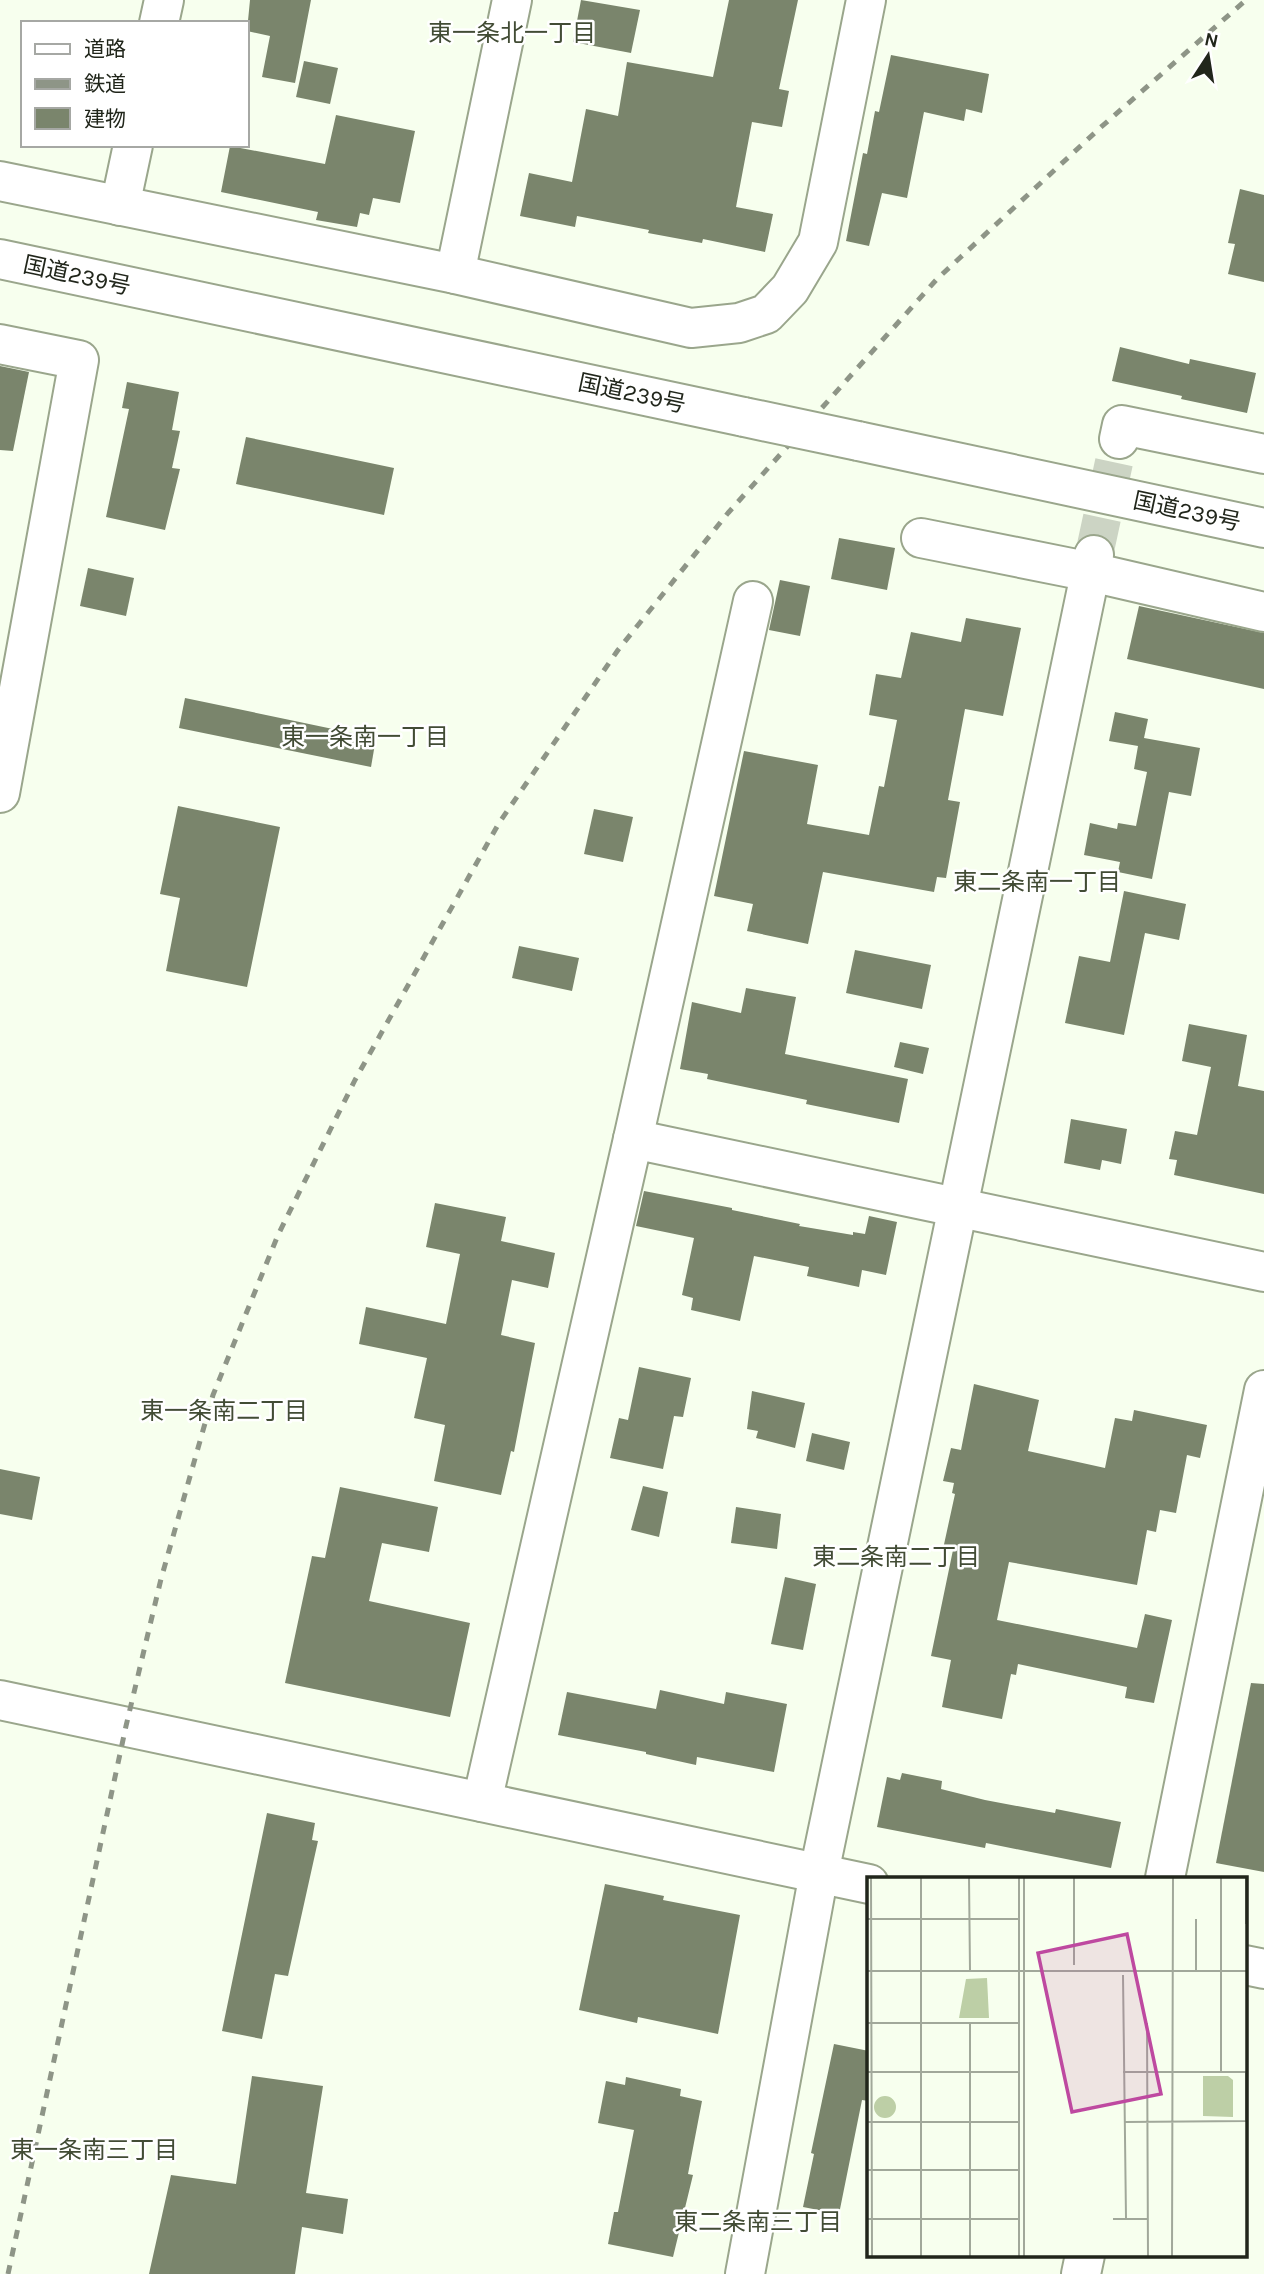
<svg xmlns="http://www.w3.org/2000/svg" width="1264" height="2274" font-family="Karla,'Noto Sans JP',sans-serif">
	<style>
		.building { fill: #7a856c }
		.lines { fill: none; stroke-linecap: round; stroke-linejoin: round }
		.minor-tunnel { stroke: #ccd4c4; stroke-width: 38; stroke-dasharray: 38 19; stroke-linecap: butt }
		.minor-casing { stroke: #9aa68c; stroke-width: 42 }
		.highway-casing { stroke: #9aa68c; stroke-width: 42 }
		.minor { stroke: #fff; stroke-width: 38 }
		.highway { stroke: #fff; stroke-width: 38 }
		.rail { stroke: #8e9587; stroke-width: 5; stroke-dasharray: 9 9; stroke-linecap: butt }
		.highway-bridge-casing { stroke: #9aa68c; stroke-width: 42; stroke-linecap: butt }
		.highway-bridge { stroke: #fff; stroke-width: 38 }
		.labels { text-anchor: middle; stroke-width: 5; stroke-linejoin: round; paint-order: stroke }
		.street-label { font-size: 23px; fill: #21261b; stroke: #fff }
		.neighbourhood-label { font-size: 24px; fill: #424c35; stroke: #fff }
		.inset-road { fill: none; stroke: #a1a89a; stroke-width: 2 }
		.view { fill: #be49a0; fill-opacity: 0.15; stroke: #be49a0; stroke-width: 3.5 }
		.inset-edge { fill: none; stroke: #21261b; stroke-width: 3.5 }
	</style>
	<rect width="100%" height="100%" fill="#f7ffee"/>
	<!-- building -->
	<g class="building">
		<path d="M250,0H311L295,83L262,77L270,36L247,31Z"/>
		<path d="M581,0L640,10L631,53L573,42Z"/>
		<path d="M729,0H798L779,89L789,91L782,127L752,122L736,207L773,214L765,252L703,239L702,243L648,233L649,230L577,216L575,227L520,216L529,173L572,182L586,109L618,116L627,62L713,77Z"/>
		<path d="M891,55L989,74L982,113L966,109L964,121L924,112L907,198L882,193L869,246L846,241L863,153L867,154L875,111L879,112Z"/>
		<path d="M304,61L338,68L330,104L296,97Z"/>
		<path d="M336,115L415,131L400,203L373,198L369,215L360,213L357,227L316,220L318,212L221,192L230,146L325,164Z"/>
		<path d="M1240,189L1264,195V282L1228,274L1235,244L1228,243Z"/>
		<path d="M1120,347L1189,364L1190,359L1256,373L1247,413L1181,399L1182,396L1112,381Z"/>
		<path d="M0,366L29,372L13,451L0,450Z"/>
		<path d="M127,382L179,392L172,430L180,431L172,468L180,469L165,530L106,517L129,409L122,408Z"/>
		<path d="M246,437L394,468L384,515L236,484Z"/>
		<path d="M839,538L895,548L887,590L831,579Z"/>
		<path d="M88,568L134,578L126,616L80,606Z"/>
		<path d="M780,580L810,586L800,636L769,630Z"/>
		<path d="M1139,606L1264,633V689L1127,659Z"/>
		<path d="M966,618L1021,628L1003,716L965,709L948,800L960,802L946,878L937,877L934,892L823,872L808,944L747,931L753,904L714,896L744,751L818,765L807,824L869,835L879,786L884,787L897,720L869,715L876,674L901,678L911,632L961,642Z"/>
		<path d="M185,698L376,738L371,767L179,728Z"/>
		<path d="M1115,712L1148,719L1144,738L1200,748L1191,796L1169,792L1152,879L1118,872L1120,862L1084,855L1090,823L1117,829L1118,823L1136,826L1147,772L1134,769L1138,746L1109,741Z"/>
		<path d="M178,806L280,827L247,987L166,971L180,898L160,894Z"/>
		<path d="M594,809L633,817L623,862L584,854Z"/>
		<path d="M1124,891L1186,904L1179,940L1145,933L1124,1035L1065,1023L1079,956L1110,962Z"/>
		<path d="M519,946L579,958L572,991L512,978Z"/>
		<path d="M855,950L931,965L922,1009L846,993Z"/>
		<path d="M746,988L796,997L785,1054L908,1079L899,1123L806,1104L807,1100L707,1079L708,1074L680,1069L692,1002L741,1013Z"/>
		<path d="M1189,1024L1247,1035L1238,1086L1264,1091V1194L1174,1175L1177,1160L1169,1159L1175,1131L1197,1135L1211,1067L1182,1061Z"/>
		<path d="M900,1042L929,1048L923,1074L894,1067Z"/>
		<path d="M1071,1119L1127,1129L1121,1164L1102,1160L1100,1170L1064,1163Z"/>
		<path d="M644,1191L732,1208V1210L800,1224L799,1226L853,1235V1232L865,1234L869,1216L897,1222L886,1275L862,1270L859,1287L807,1276L809,1267L754,1256L740,1321L691,1310L693,1298L682,1295L694,1238L636,1226Z"/>
		<path d="M435,1203L506,1217L501,1241L555,1253L548,1288L512,1280L501,1335L535,1343L514,1452L511,1451L501,1495L434,1481L445,1425L414,1418L427,1358L359,1344L366,1307L446,1324L460,1254L426,1247Z"/>
		<path d="M639,1367L691,1378L683,1417L674,1416L663,1469L610,1458L619,1418L628,1420Z"/>
		<path d="M974,1384L1039,1400L1028,1451L1105,1468L1115,1418L1132,1421L1134,1410L1207,1425L1200,1458L1187,1455L1176,1513L1160,1510L1156,1532L1147,1530L1137,1585L1009,1562L997,1620L1137,1648L1145,1614L1172,1620L1154,1703L1125,1698L1127,1687L1018,1664L1016,1675L1011,1674L1002,1719L942,1707L951,1660L931,1656L953,1550L943,1549L955,1494L952,1493L954,1483L943,1481L951,1448L961,1450Z"/>
		<path d="M752,1391L805,1403L795,1448L756,1438L758,1431L747,1429Z"/>
		<path d="M812,1433L850,1442L844,1470L806,1461Z"/>
		<path d="M0,1469L40,1477L32,1520L0,1514Z"/>
		<path d="M643,1486L668,1492L659,1537L631,1530Z"/>
		<path d="M340,1487L438,1507L429,1552L382,1543L369,1601L470,1623L450,1717L285,1683L312,1556L325,1558Z"/>
		<path d="M736,1507L781,1514L777,1549L731,1543Z"/>
		<path d="M785,1577L816,1584L803,1650L771,1644Z"/>
		<path d="M1251,1683L1264,1684V1872L1216,1863Z"/>
		<path d="M660,1690L724,1704L726,1692L787,1704L774,1772L697,1757L696,1765L646,1754V1752L558,1735L567,1692L656,1709Z"/>
		<path d="M902,1773L942,1781L941,1789L985,1800L1055,1813L1056,1809L1121,1822L1111,1868L986,1843L985,1848L877,1827L887,1777L900,1780Z"/>
		<path d="M267,1813L315,1823L312,1840L318,1841L288,1976L275,1974L262,2039L222,2031Z"/>
		<path d="M605,1884L664,1896L663,1900L740,1915L718,2034L638,2017L637,2023L579,2010Z"/>
		<path d="M834,2044L869,2051V2101L862,2100L839,2214L803,2207L814,2154L811,2153Z"/>
		<path d="M252,2076L323,2086L306,2193L348,2199L343,2234L302,2227L295,2274H149L171,2175L236,2184Z"/>
		<path d="M626,2077L681,2089L680,2096L702,2101L688,2174L693,2175L673,2257L608,2244L614,2212H618L634,2130L598,2123L606,2081L625,2085Z"/>
	</g>
	<g class="lines">
		<!-- minor-tunnel -->
		<path class="minor-tunnel" d="M1094,555L1119,439"/>
		<!-- minor casing -->
		<g class="minor-casing">
			<g id="minor">
				<path d="M159,23L164,0"/>
				<path d="M0,181L455,274L691,328L739,323L766,314L790,289L818,242L866,0"/>
				<path d="M120,206L133,145"/>
				<path d="M455,274L512,0"/>
				<path d="M0,344L79,360L0,793"/>
				<path d="M1119,439L1122,425L1264,454"/>
				<path d="M921,538L1091,572L1264,612"/>
				<path d="M633,1139L753,601"/>
				<path d="M0,1700L869,1884"/>
				<path d="M482,1802L633,1139L1264,1272"/>
				<path d="M1165,1878L1264,1390"/>
				<path d="M1245,1965L1264,1969"/>
				<path d="M745,2274L819,1873L1094,555"/>
				<path d="M1081,2274L1085,2255"/>
			</g>
		</g>
		<!-- highway casing -->
		<g class="highway-casing">
			<g id="highway">
				<path d="M0,259L744,417"/>
				<path d="M858,441L1264,528"/>
			</g>
		</g>
		<!-- minor -->
		<use href="#minor" class="minor"/>
		<!-- highway -->
		<use href="#highway" class="highway"/>
		<!-- rail -->
		<path class="rail" d="M8,2274L126,1726L161,1579L213,1395L278,1235L355,1080L499,823L618,650L728,513L937,279L1100,128L1246,0"/>
		<!-- highway-bridge casing -->
		<g class="highway-bridge-casing">
			<path id="highway-bridge" d="M744,417L858,441"/>
		</g>
		<!-- highway-bridge -->
		<use href="#highway-bridge" class="highway-bridge"/>
	</g>
	<g class="labels">
		<!-- street labels -->
		<g class="street-label">
			<text transform="translate(77 275) rotate(12)" y="8">国道239号</text>
			<text transform="translate(632 393) rotate(12)" y="8">国道239号</text>
			<text transform="translate(1187 511) rotate(12)" y="8">国道239号</text>
		</g>
		<!-- neighbourhood labels -->
		<g class="neighbourhood-label">
			<text x="512" y="41">東一条北一丁目</text>
			<text x="365" y="745">東一条南一丁目</text>
			<text x="1037" y="890">東二条南一丁目</text>
			<text x="224" y="1419">東一条南二丁目</text>
			<text x="896" y="1565">東二条南二丁目</text>
			<text x="94" y="2158">東一条南三丁目</text>
			<text x="758" y="2230">東二条南三丁目</text>
		</g>
	</g>
	<!-- overview -->
	<g transform="translate(867 1877)">
		<rect width="380" height="380" fill="#f7ffee"/>
		<path d="M120,101L122,141H92L99,102ZM336,199H361L366,203V240L336,239ZM7 230a11 11 0 1 1 22 0a11 11 0 1 1-22 0Z" fill="#bdcfa6"/>
		<path class="inset-road" d="M4,0L5,379M54,0V379M102,0L103,94M152,0V94M354,0V195M0,42H153M329,42V93M379,47V0M207,88V0M0,94H380M152,94V379M157,94V0M157,95V379M256,98L259,341M0,146H152M103,146V379M280,146L281,379M0,195H153M256,195H380M0,245H153M258,245L379,244V195M0,293H153M0,342H153M246,342H281M305,379L306,0"/>
		<path class="view" d="M260,57L294,217L205,235L171,76Z"/>
		<rect width="380" height="380" class="inset-edge"/>
	</g>
	<!-- legend -->
	<rect x="21" y="21" width="228" height="126" fill="#ffffff" stroke="#a6a8a4" stroke-width="2"/>
	<rect x="35" y="44" width="35" height="10" fill="#ffffff" stroke="#a6a8a4" stroke-width="2"/>
	<text x="84" y="56" font-size="21" fill="#21261b">道路</text>
	<rect x="35" y="79" width="35" height="10" fill="#8e9587" stroke="#a6a8a4" stroke-width="2"/>
	<text x="84" y="91" font-size="21" fill="#21261b">鉄道</text>
	<rect x="35" y="108" width="35" height="21" fill="#7a856c" stroke="#a6a8a4" stroke-width="2"/>
	<text x="84" y="126" font-size="21" fill="#21261b">建物</text>
	<!-- north arrow -->
	<g transform="translate(1208 56) rotate(12)" stroke="#ffffff" stroke-width="5" paint-order="stroke">
	<path d="M0-5L12 26L0 18L-12 26Z" fill="#21261b"/>
	<text y="-10" font-size="19" font-weight="bold" text-anchor="middle" fill="#21261b">N</text>
	</g>
</svg>
